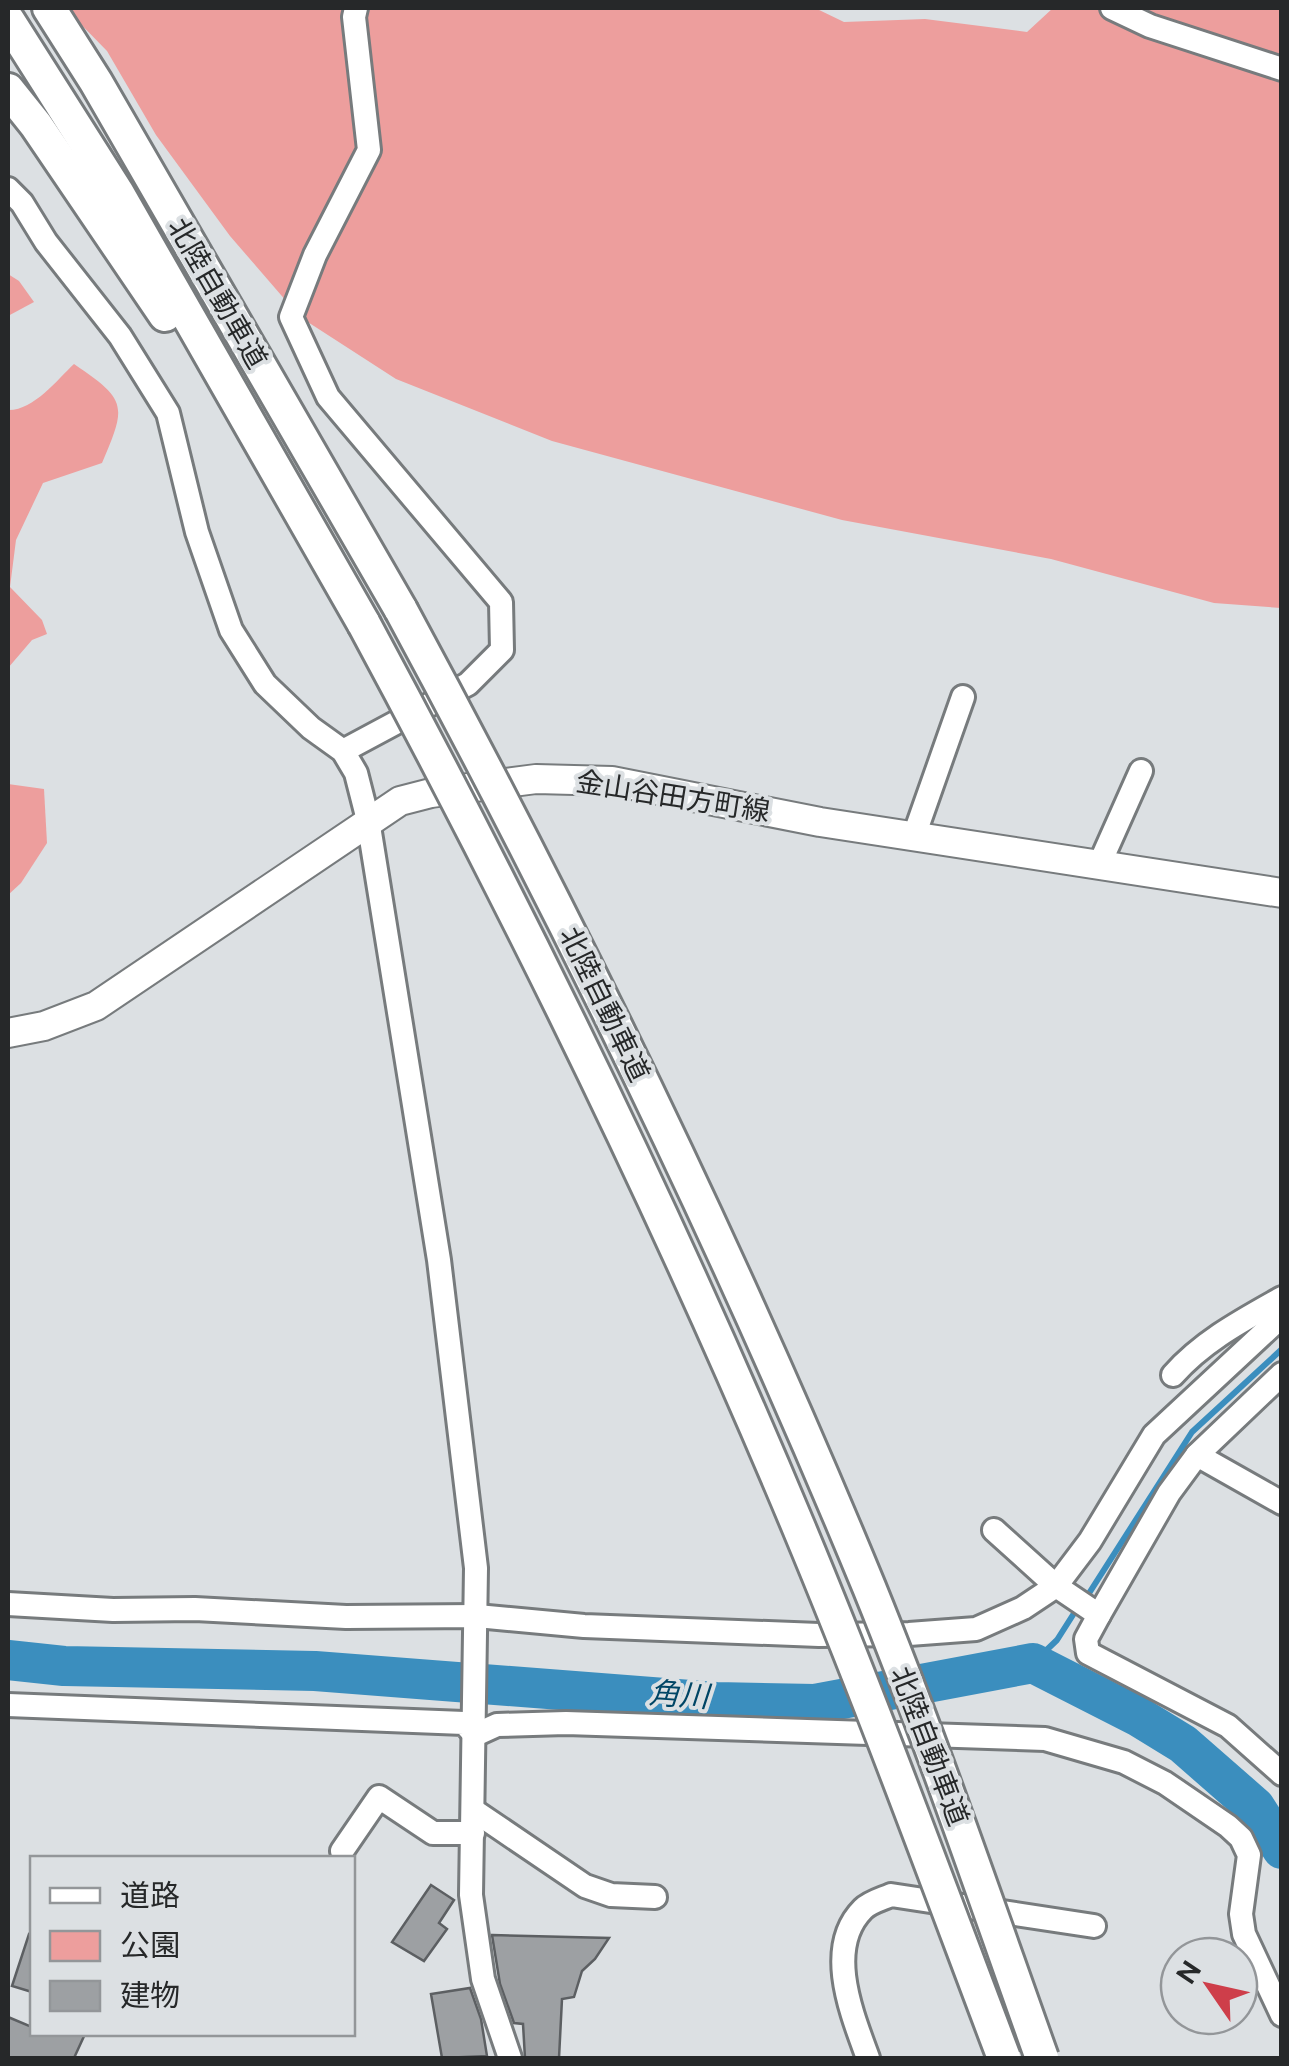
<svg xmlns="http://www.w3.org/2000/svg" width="1289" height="2066" font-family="Ubuntu,'Noto Sans JP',sans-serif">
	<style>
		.green { fill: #ed9e9d }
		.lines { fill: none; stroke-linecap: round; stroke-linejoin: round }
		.stream { stroke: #3b8ebe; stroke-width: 6 }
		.river { stroke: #3b8ebe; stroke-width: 40 }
		.building { fill: #9da0a3; stroke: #5c5f62; stroke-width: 2.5 }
		.minor-casing { stroke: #777b7d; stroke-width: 28 }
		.major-casing { stroke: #777b7d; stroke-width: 32 }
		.highway-casing { stroke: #777b7d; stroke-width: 38 }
		.minor { stroke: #fff; stroke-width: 22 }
		.major { stroke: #fff; stroke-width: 28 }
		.highway { stroke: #fff; stroke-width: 32 }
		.highway-bridge-casing { stroke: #777b7d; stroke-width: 38; stroke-linecap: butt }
		.highway-bridge { stroke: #fff; stroke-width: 32 }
		.labels { text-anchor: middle; stroke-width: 8; stroke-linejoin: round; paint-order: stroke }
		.street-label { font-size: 28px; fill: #262829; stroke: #dce0e3 }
		.water-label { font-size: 30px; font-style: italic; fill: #004565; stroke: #dce0e3 }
	</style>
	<rect width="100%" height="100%" fill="#dce0e3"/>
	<!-- green -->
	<g class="green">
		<path d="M65,8H815L844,22L925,19L1027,32L1053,8H1281V608L1214,603L1051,559L842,520L552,441L396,379L300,317L230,236L156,135L107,51Z"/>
		<path d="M8,274L19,281L34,302L8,316Z"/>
		<path d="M74,364C127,400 127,405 102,463L43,483L16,540L10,587L42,620L47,634L32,640L8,668V410C33,411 57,380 74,364Z"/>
		<path d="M8,784L44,789L47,843L21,883L8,895Z"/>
	</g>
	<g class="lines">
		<!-- stream -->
		<g class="stream">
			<path d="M1086,1598L1192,1432L1282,1349"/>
			<path d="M1033,1663L1057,1640L1078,1607"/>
		</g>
		<!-- river -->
		<path class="river" d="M8,1660L64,1666L315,1671L716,1702L815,1704L1033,1663L1139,1717L1183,1744L1255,1807L1282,1849"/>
	</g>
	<!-- building -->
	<g class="building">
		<path d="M431,1885L454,1900L439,1923L447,1929L424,1961L392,1942Z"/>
		<path d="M29,1934L32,1935V1992L12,1986Z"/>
		<path d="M492,1935L609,1938L595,1959L582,1971L574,1997L562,1999L559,2058H525L523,2024L514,2023L500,1984Z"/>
		<path d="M470,1988L481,2019L487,2056L442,2058L431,1994Z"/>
		<path d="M8,2017L32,2027V2034H85L74,2058H8Z"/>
	</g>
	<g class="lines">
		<!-- minor casing -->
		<g class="minor-casing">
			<g id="minor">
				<path d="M1112,8L1150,26L1282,69"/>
				<path d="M8,189L22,203L46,242L120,336L168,413L197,532L231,630L265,684L311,728L343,751L356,773L368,820L439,1260L476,1568L471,1895L483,1979L510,2058"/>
				<path d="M343,751L468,684L502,650L501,602L328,397L291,317L315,255L369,150L354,17L356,8"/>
				<path d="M914,836L963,697"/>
				<path d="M1100,863L1141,771"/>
				<path d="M1282,1316L1154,1435L1090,1541L1056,1586L1099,1615L1086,1639L1088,1653L1228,1726L1282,1774"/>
				<path d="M1173,1375C1203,1341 1243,1320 1282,1298"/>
				<path d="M1197,1455L1282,1503"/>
				<path d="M8,1604L113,1610L195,1609L346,1617L477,1616L584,1626L819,1635L909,1634L976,1629L1023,1608L1056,1586L994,1530"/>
				<path d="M1099,1615L1169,1493L1197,1455L1282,1374"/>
				<path d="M8,1705L464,1723L475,1735L497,1725L566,1723L1045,1739L1124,1762L1165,1783L1228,1826L1241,1838L1249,1855L1241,1914L1244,1934L1282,2015"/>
				<path d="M473,1810L585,1886L611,1895L655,1897"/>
				<path d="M342,1851L379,1797L433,1833H473"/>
				<path d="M868,2058C852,2014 824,1948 863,1909C870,1902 882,1899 891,1895L1094,1926"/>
			</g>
		</g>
		<!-- major casing -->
		<g class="major-casing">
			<path id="major" d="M8,1033L44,1026L96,1006L400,801L431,793L536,779L612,781L820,822L1282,893"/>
		</g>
		<!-- highway casing -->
		<g class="highway-casing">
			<g id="highway">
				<path d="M49,8L96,82L401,610"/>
				<path d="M8,20L117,192L364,624"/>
				<path d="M8,90L36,125L165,315"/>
			</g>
		</g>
		<!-- minor -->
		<use href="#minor" class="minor"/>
		<!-- major -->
		<use href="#major" class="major"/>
		<!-- highway -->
		<use href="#highway" class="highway"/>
		<!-- highway-bridge casing -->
		<g class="highway-bridge-casing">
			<g id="highway-bridge">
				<path d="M401,610C573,928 731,1252 869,1587C932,1742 986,1901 1042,2058"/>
				<path d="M364,624C523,919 670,1219 799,1528C872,1703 937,1881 1004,2058"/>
			</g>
		</g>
		<!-- highway-bridge -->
		<use href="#highway-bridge" class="highway-bridge"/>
	</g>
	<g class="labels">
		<!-- street labels -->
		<g class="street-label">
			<text transform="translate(218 293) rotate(60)" y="10">北陸自動車道</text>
			<text transform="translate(673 796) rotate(9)" y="10">金山谷田方町線</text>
			<text transform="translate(605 1004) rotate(64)" y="10">北陸自動車道</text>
			<text transform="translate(930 1746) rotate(69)" y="10">北陸自動車道</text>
		</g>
		<!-- water labels -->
		<g class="water-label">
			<text transform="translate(679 1695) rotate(4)" y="10">角川</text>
		</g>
	</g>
	<!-- border -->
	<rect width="1289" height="2066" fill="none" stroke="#262829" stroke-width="20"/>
	<!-- legend -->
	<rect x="30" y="1856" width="325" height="180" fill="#dce0e3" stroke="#939699" stroke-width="2.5"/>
	<rect x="50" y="1888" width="50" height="15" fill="#ffffff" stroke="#939699" stroke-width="2.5"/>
	<text x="120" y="1906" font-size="30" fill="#262829">道路</text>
	<rect x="50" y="1931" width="50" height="30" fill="#ed9e9d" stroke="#939699" stroke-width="2.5"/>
	<text x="120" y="1956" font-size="30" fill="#262829">公園</text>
	<rect x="50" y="1981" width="50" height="30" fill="#9da0a3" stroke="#939699" stroke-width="2.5"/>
	<text x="120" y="2006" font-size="30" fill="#262829">建物</text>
	<!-- north arrow -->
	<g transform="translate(1209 1986) rotate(304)"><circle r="48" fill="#dce0e3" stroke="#939699" stroke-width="2.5"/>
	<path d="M0-8L18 38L0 25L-18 38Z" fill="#ce3e4a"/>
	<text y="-15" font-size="28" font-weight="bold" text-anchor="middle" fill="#262829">N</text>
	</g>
</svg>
